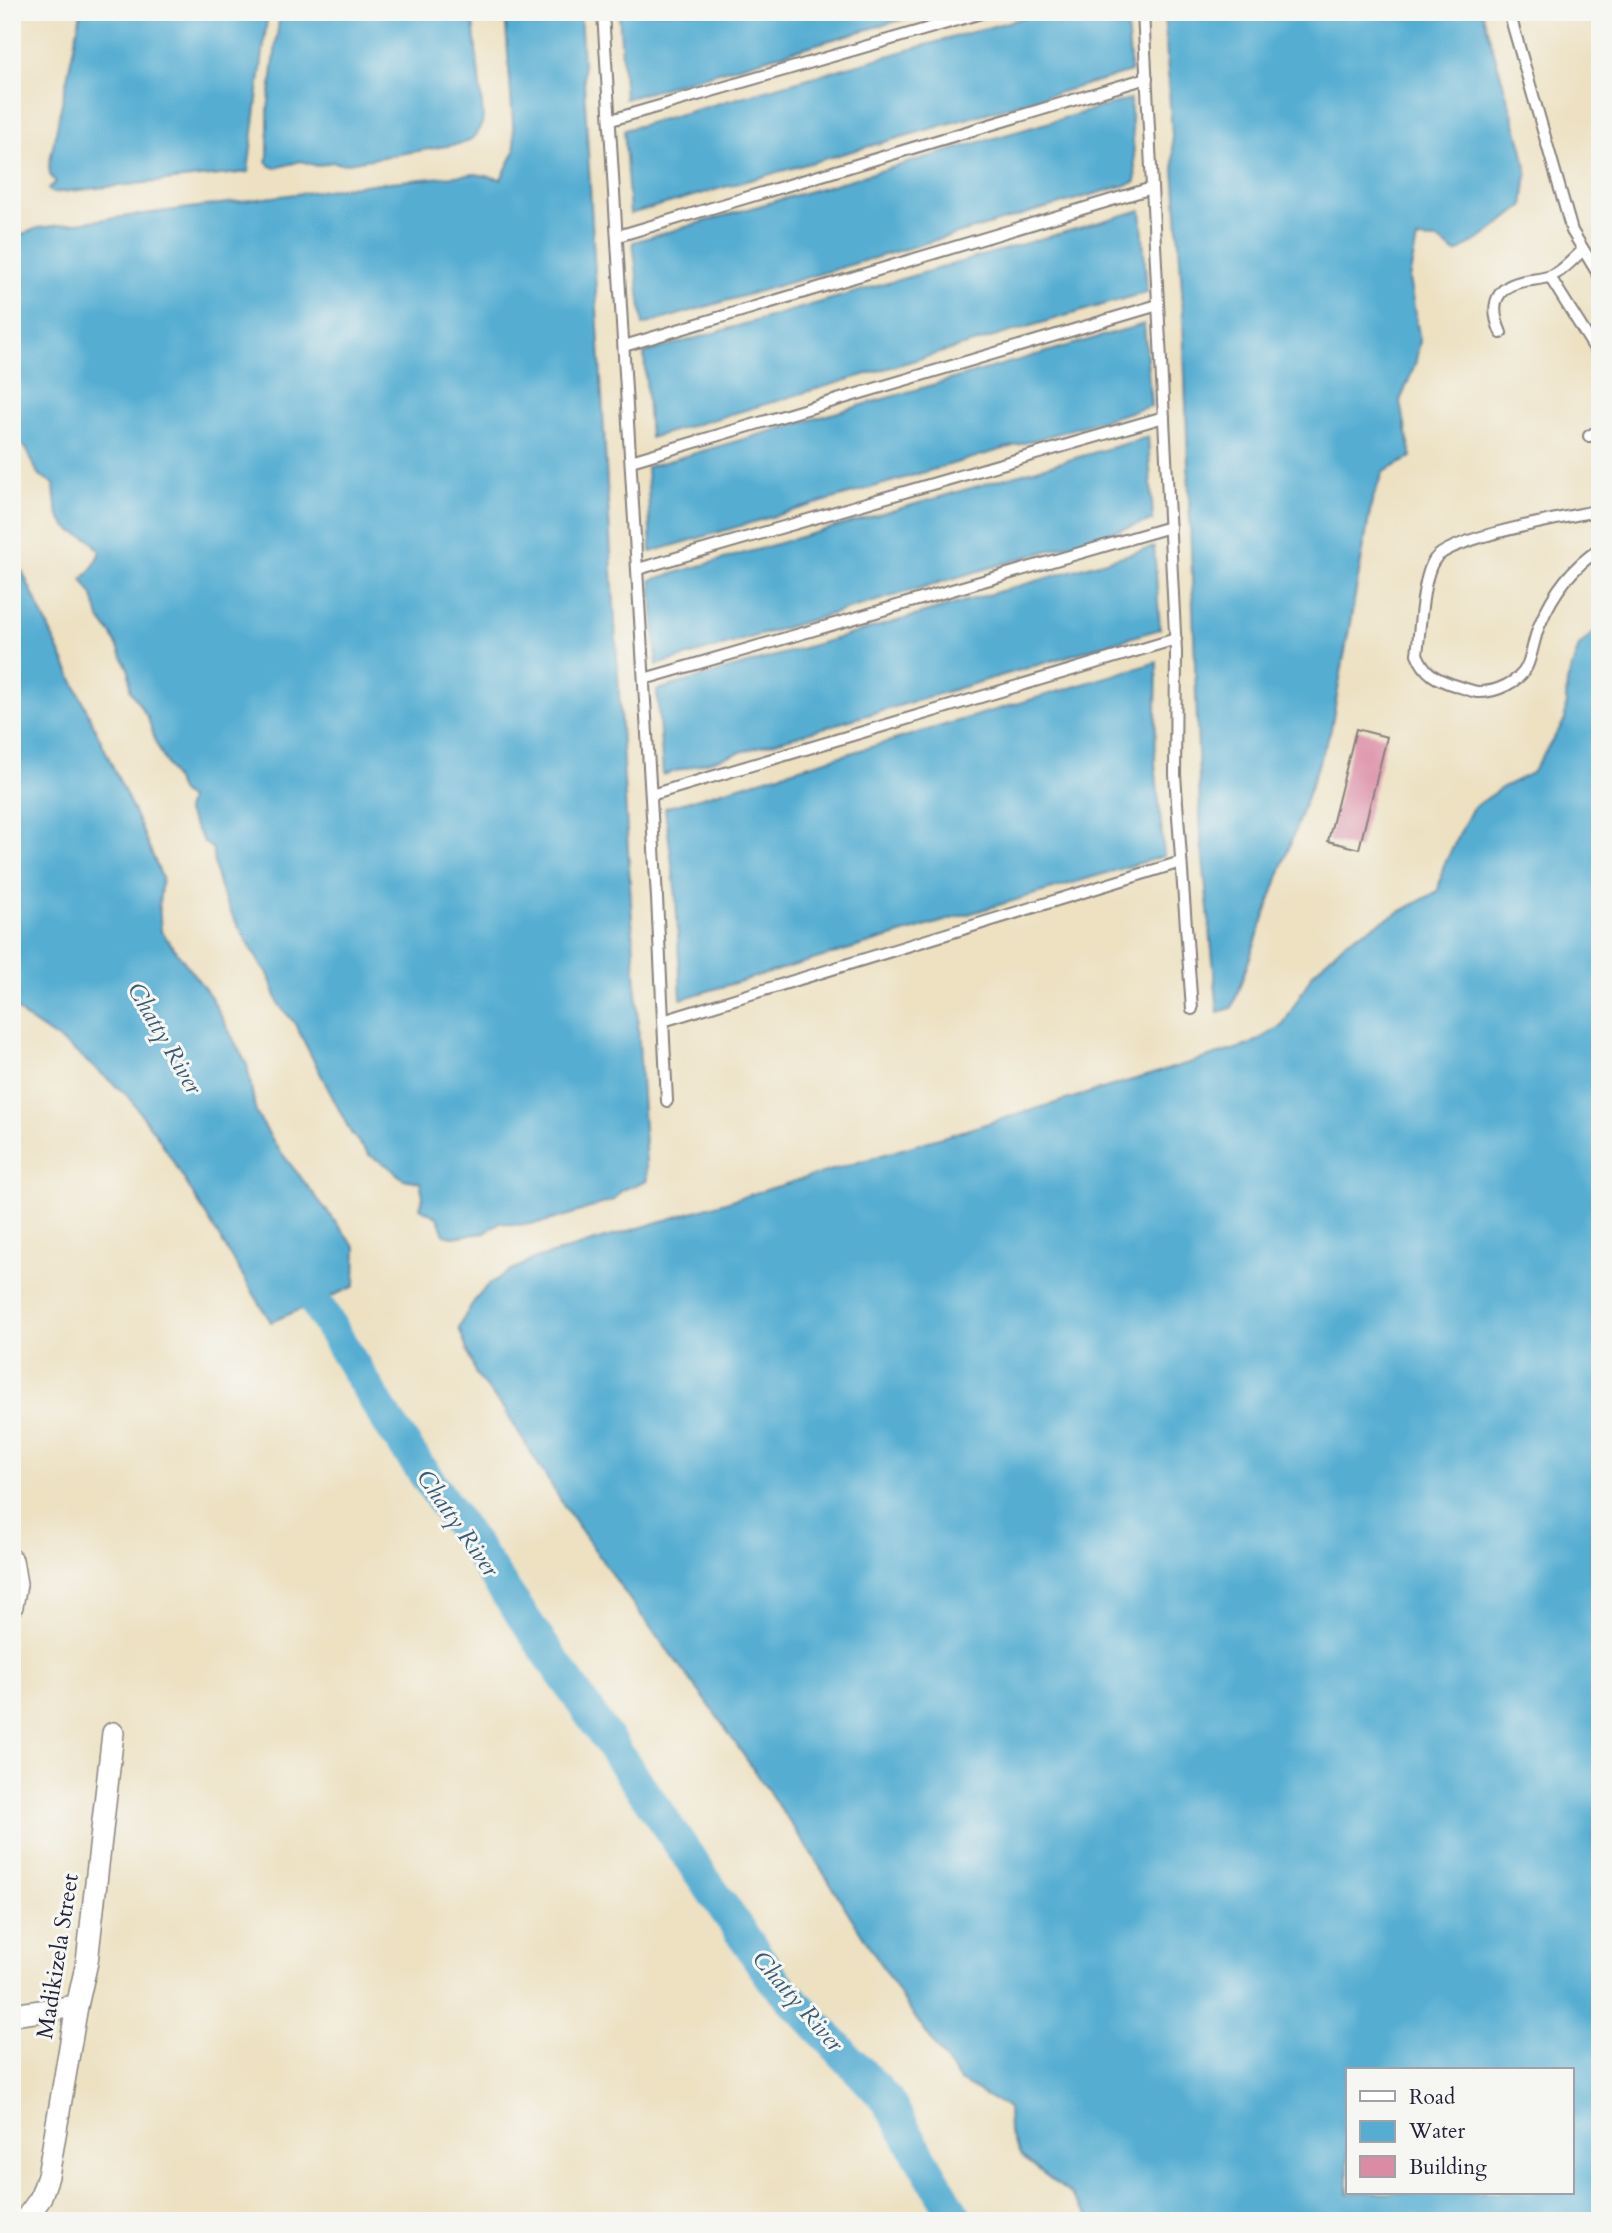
<svg xmlns="http://www.w3.org/2000/svg" width="1612" height="2233" font-family="Cardo,serif">
	<style>
		.water { fill: #55add2; stroke: #3c6886; stroke-width: 2; fill-rule: evenodd }
		.lines { fill: none; stroke-linecap: round; stroke-linejoin: round }
		.river { stroke: #55add2; stroke-width: 33 }
		.building { fill: #db8ca5 }
		.service-casing { stroke: #88827e; stroke-width: 14 }
		.minor-casing { stroke: #88827e; stroke-width: 24 }
		.service { stroke: #fff; stroke-width: 10 }
		.minor { stroke: #fff; stroke-width: 21 }
		.labels { text-anchor: middle; stroke-width: 6; stroke-linejoin: round; paint-order: stroke }
		.street-label { font-size: 23px; fill: #22223b; stroke: #f6f6f2 }
		.water-label { font-size: 24px; font-style: italic; fill: #365a77; stroke: #f6f6f2 }
	</style>
	<rect width="100%" height="100%" fill="#f6f6f2"/>
	<filter id="ink" filterUnits="userSpaceOnUse"><feTurbulence type="fractalNoise" baseFrequency=".0143" numOctaves="2"/><feDisplacementMap in="SourceGraphic" scale="14" xChannelSelector="R" yChannelSelector="G"/><feConvolveMatrix kernelMatrix="1 2 1 2 8 2 1 2 1" color-interpolation-filters="sRGB"/></filter>
	<filter id="wash" filterUnits="userSpaceOnUse"><feTurbulence type="fractalNoise" baseFrequency=".00686" numOctaves="4" result="noise"/><feDisplacementMap in="SourceGraphic" scale="28" xChannelSelector="R" yChannelSelector="G"/><feGaussianBlur stdDeviation="1.57" result="paint"/><feColorMatrix in="noise" values="0 0 0 0 0 0 0 0 0 0 0 0 0 0 0 0 0 1.4 0 .05"/><feComposite in="paint" operator="in"/></filter>
	<g filter="url(#wash)">
		<rect width="100%" height="100%" fill="#ede1c2"/>
		<!-- water -->
		<g class="water">
			<path d="M81,12H268L248,172L52,193L48,189L56,182L50,175L49,165Z"/>
			<path d="M280,12H472L483,115L482,124L474,137L464,143L342,164L332,162L317,166L301,161L276,168L270,166L266,161L268,156V109Z"/>
			<path d="M505,12H580L647,1181L622,1190L614,1200C584,1209 530,1233 500,1222L485,1233L452,1237L444,1235L438,1218L420,1208L423,1196L420,1182L403,1179L388,1166L369,1155L351,1133L294,1022L279,1005L267,971L262,967C241,930 213,892 213,849L204,842L186,811L189,799L181,792L156,743L148,718L130,690L129,671L112,635L99,618L93,596L82,579L92,569L100,552C86,530 82,540 68,528C55,517 55,500 54,484L38,474L27,450L12,435V238L38,228L379,183L476,174L501,179L515,151Z"/>
			<path d="M627,12H928L625,99L619,14Z"/>
			<path d="M1043,12H1126L1131,72L630,214L624,130Z"/>
			<path d="M1164,12H1482L1522,147L1527,173L1523,206L1486,235L1456,253L1438,240L1417,239L1409,279L1420,341L1415,365L1400,401L1412,457L1383,472L1372,501L1331,729L1232,1008L1218,1012L1201,838L1182,291Z"/>
			<path d="M1130,99L1136,182L643,325L633,242Z"/>
			<path d="M1141,210L1147,292L650,438L644,353Z"/>
			<path d="M1144,324L1151,406L651,552L647,467Z"/>
			<path d="M1148,437L1153,520L657,665L651,580Z"/>
			<path d="M1154,547L1160,629L663,775L657,690Z"/>
			<path d="M12,549L139,823L162,878L159,905L161,931L211,997L247,1065L256,1113L277,1147L356,1248L355,1286L271,1322L160,1140L128,1096L72,1049L25,1017L12,1004Z"/>
			<path d="M1600,627V2221H1094L1070,2194L1021,2156L1009,2133L1008,2108L960,2081L903,2000L811,1853L707,1702L635,1607L566,1509L504,1409L476,1375L459,1328C479,1285 492,1281 532,1260L1249,1045L1283,1025L1313,973L1346,941L1438,891L1443,867L1472,809L1501,788L1532,773L1565,720L1567,682L1579,646ZM1348,2070H1572V2193H1348Z"/>
			<path d="M1157,662L1155,762L1164,856L681,999L676,896L665,808Z"/>
		</g>
		<g class="lines">
			<!-- river -->
			<path class="river" d="M293,1265L387,1420L773,1979L887,2100L958,2221"/>
		</g>
		<g id="blocks">
			<!-- building -->
			<path class="building" d="M1356,729L1387,737L1359,849L1328,841Z"/>
		</g>
	</g>
	<g filter="url(#ink)">
		<use href="#blocks" fill-opacity="0" stroke="#88827e" stroke-width="2"/>
		<g class="lines">
			<!-- service casing -->
			<g class="service-casing">
				<g id="service">
					<path d="M603,12L657,898L667,1101"/>
					<path d="M1143,12L1176,652L1175,775L1192,1009"/>
					<path d="M1509,12L1572,231L1600,277"/>
					<path d="M611,120L985,12"/>
					<path d="M618,236L1147,78"/>
					<path d="M1550,277L1600,357"/>
					<path d="M1501,333C1491,310 1492,289 1520,282C1531,279 1543,280 1553,275C1564,270 1573,259 1582,251"/>
					<path d="M624,346L1152,188"/>
					<path d="M1589,436L1600,430"/>
					<path d="M631,461L1158,305"/>
					<path d="M1600,510C1568,517 1451,537 1435,559C1422,576 1420,631 1417,654C1425,674 1437,680 1457,686C1463,688 1471,691 1477,692C1495,693 1520,682 1527,666C1533,652 1534,637 1540,624C1552,595 1572,567 1600,549"/>
					<path d="M638,569L1164,417"/>
					<path d="M644,679L1170,527"/>
					<path d="M651,795L1176,639"/>
					<path d="M663,1021L1181,862"/>
				</g>
			</g>
			<!-- minor casing -->
			<g class="minor-casing">
				<g id="minor">
					<path d="M12,1560L16,1584L12,1606"/>
					<path d="M12,2015L77,2006"/>
					<path d="M24,2221L40,2199L48,2176L77,2006L87,1962L113,1733"/>
				</g>
			</g>
			<!-- service -->
			<use href="#service" class="service"/>
			<!-- minor -->
			<use href="#minor" class="minor"/>
		</g>
	</g>
	<g class="labels">
		<!-- street labels -->
		<g class="street-label">
			<text transform="translate(57 1956) rotate(-81)" y="8">Madikizela Street</text>
		</g>
		<!-- water labels -->
		<g class="water-label">
			<text transform="translate(165 1038) rotate(60)" y="8">Chatty River</text>
			<text transform="translate(458 1523) rotate(55)" y="8">Chatty River</text>
			<text transform="translate(798 2001) rotate(49)" y="8">Chatty River</text>
		</g>
	</g>
	<!-- margin -->
	<rect width="1612" height="2233" fill="none" stroke="#f6f6f2" stroke-width="42"/>
	<!-- legend -->
	<rect x="1346" y="2068" width="228" height="126" fill="#f6f6f2" stroke="#a1a1a9" stroke-width="2"/>
	<rect x="1360" y="2091" width="35" height="10" fill="#ffffff" stroke="#a1a1a9" stroke-width="2"/>
	<text x="1409" y="2104" font-size="21" fill="#22223b">Road</text>
	<rect x="1360" y="2121" width="35" height="21" fill="#55add2" stroke="#a1a1a9" stroke-width="2"/>
	<text x="1409" y="2138" font-size="21" fill="#22223b">Water</text>
	<rect x="1360" y="2156" width="35" height="21" fill="#db8ca5" stroke="#a1a1a9" stroke-width="2"/>
	<text x="1409" y="2174" font-size="21" fill="#22223b">Building</text>
</svg>
